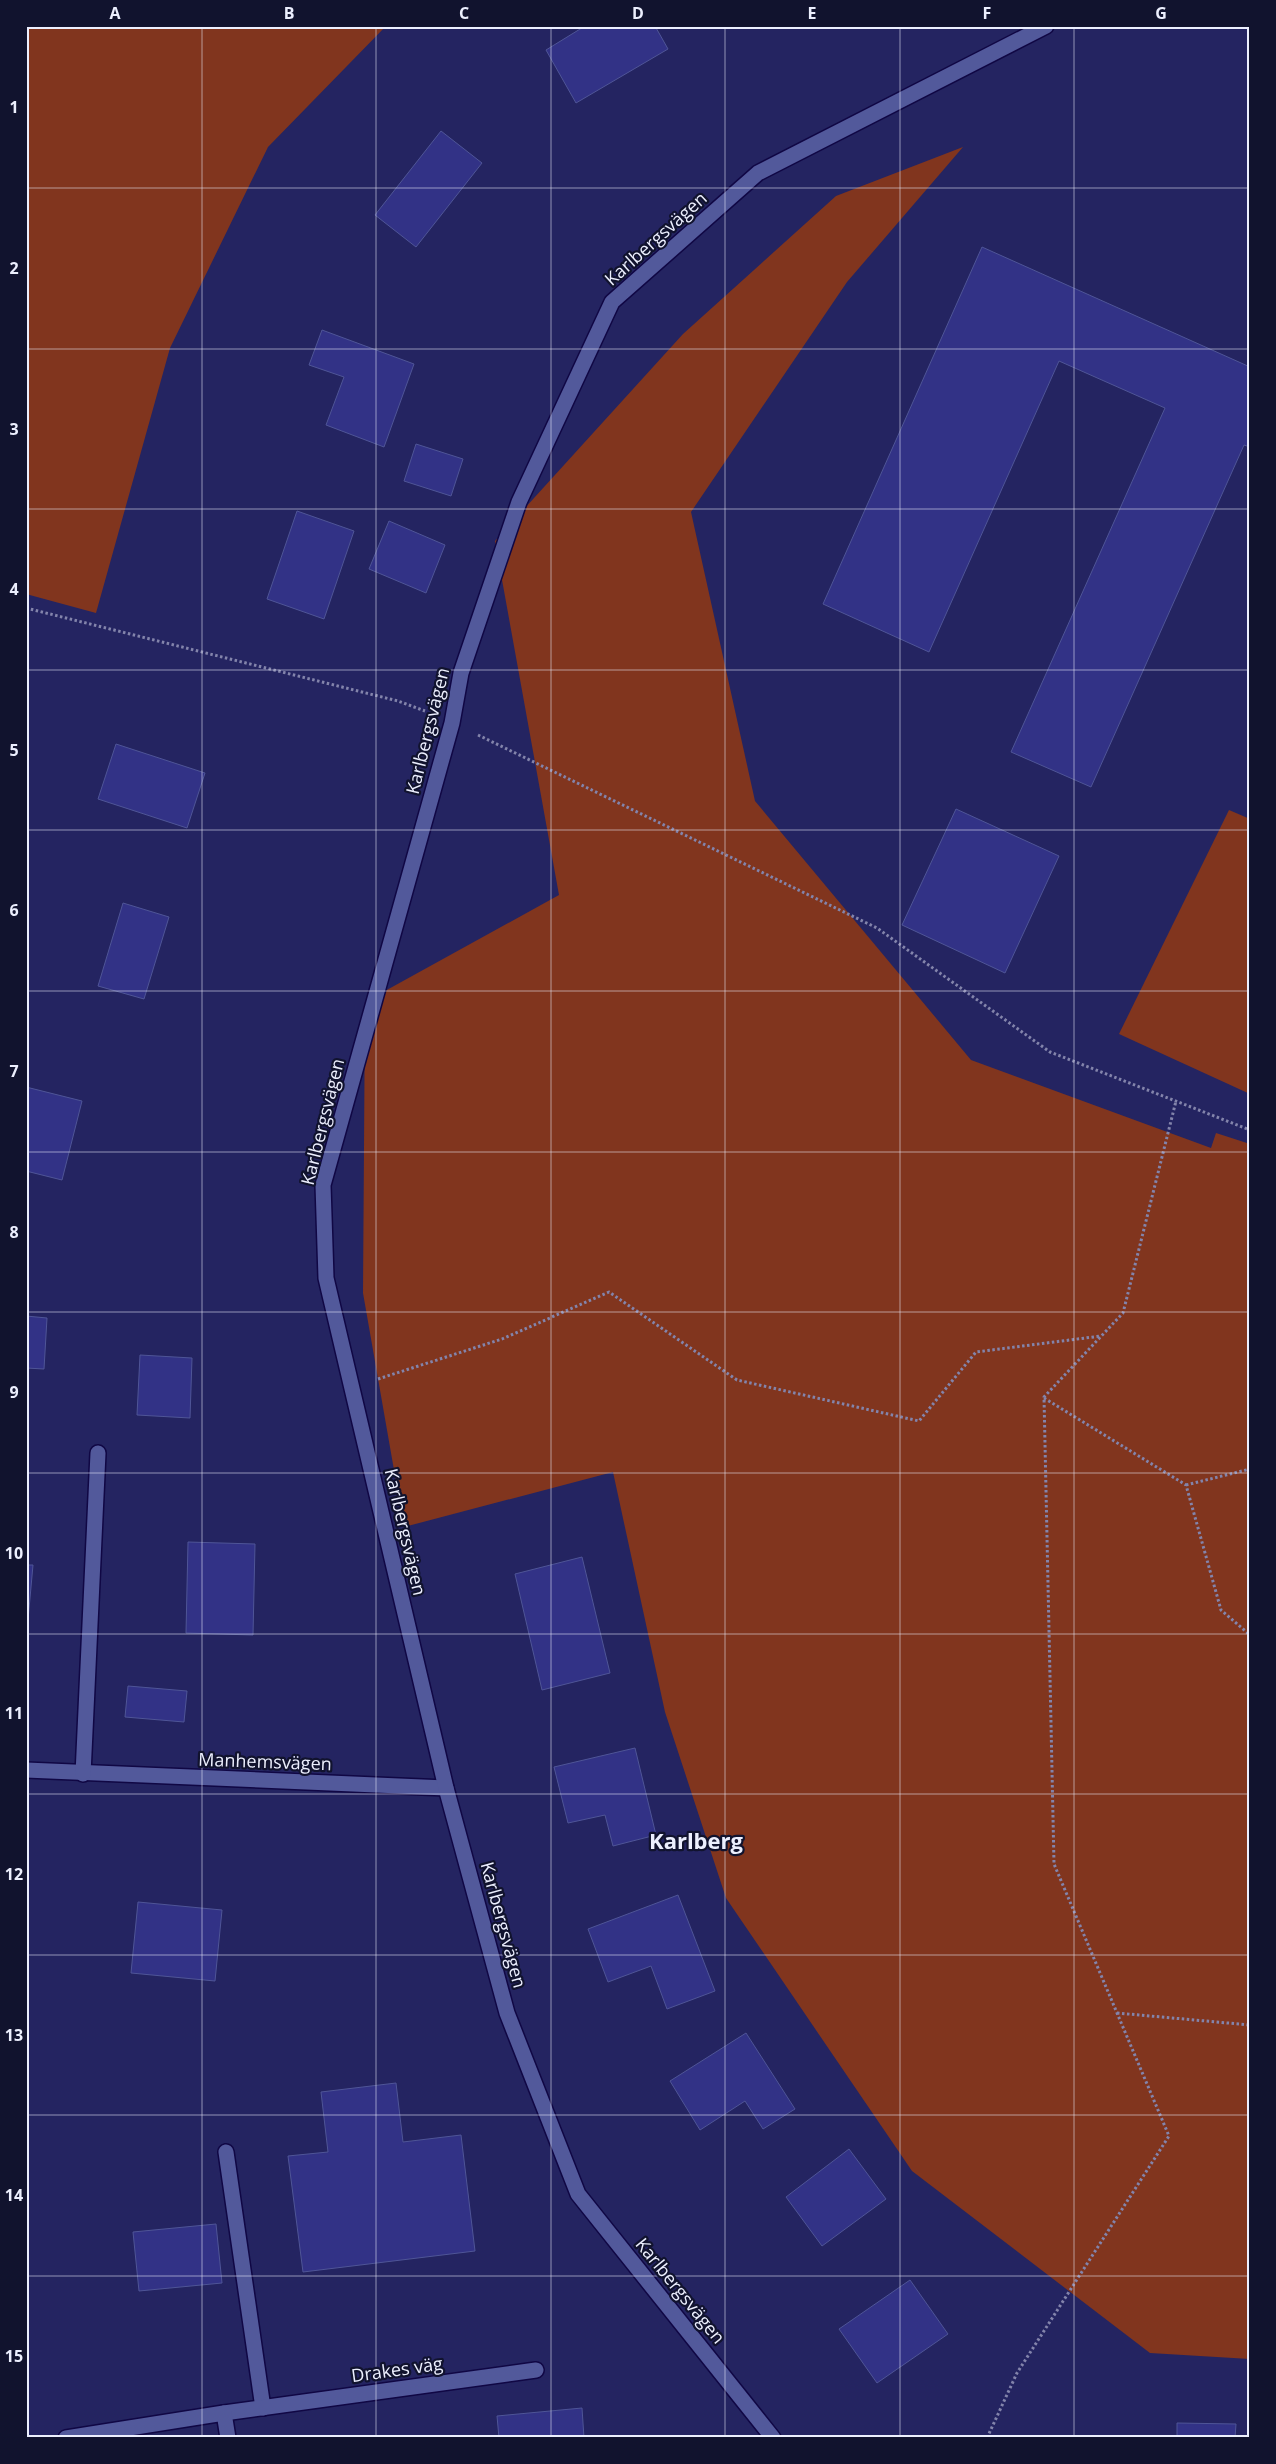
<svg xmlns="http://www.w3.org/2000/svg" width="1276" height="2464" font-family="'Open Sans',sans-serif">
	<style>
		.green { fill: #81351e }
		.building { fill: #323286; stroke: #4f5597 }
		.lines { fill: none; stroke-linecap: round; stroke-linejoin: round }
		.minor-casing { stroke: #100744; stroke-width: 18 }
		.path { stroke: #8384ab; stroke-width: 3; stroke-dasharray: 2.5 2.5; stroke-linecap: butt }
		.minor { stroke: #52599b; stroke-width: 15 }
		.grid { fill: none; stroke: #eceffe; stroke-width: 1; stroke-opacity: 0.55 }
		.labels { text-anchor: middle; stroke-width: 4.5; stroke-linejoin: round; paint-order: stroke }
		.street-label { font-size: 18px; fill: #eceffe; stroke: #11132e }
		.district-label { font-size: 22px; font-weight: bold; fill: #eceffe; stroke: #11132e }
		.neatline { fill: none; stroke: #eceffe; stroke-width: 2 }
		.grid-label { font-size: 16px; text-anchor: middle; font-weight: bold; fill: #eceffe }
	</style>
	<rect width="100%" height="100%" fill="#242461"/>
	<!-- green -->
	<g class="green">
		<path d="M26,26H386L268,147L170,348L96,613L26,594Z"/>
		<path d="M963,147L847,282L691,512L755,801L971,1060L1211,1148L1216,1133L1250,1144V2359L1150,2353L912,2171L726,1898L665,1712L613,1472L404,1527L363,1293L365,1002L559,895L495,541L683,334L836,196Z"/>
		<path d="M1229,810L1250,819V1094L1119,1034Z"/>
	</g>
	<!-- building -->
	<g class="building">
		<path d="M585,26H655L668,49L576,103L546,50Z"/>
		<path d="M441,131L482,163L416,247L375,215Z"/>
		<path d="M982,247L1250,367V447L1244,445L1091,787L1011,752L1165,408L1059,361L929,652L823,604Z"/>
		<path d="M322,330L414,364L384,447L326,425L344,377L309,365Z"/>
		<path d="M416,444L463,459L451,496L404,481Z"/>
		<path d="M297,511L354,531L324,619L267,599Z"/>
		<path d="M389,521L445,545L426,593L369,569Z"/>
		<path d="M116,744L205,773L187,828L98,799Z"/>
		<path d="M956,809L1059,856L1005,973L902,925Z"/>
		<path d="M123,903L169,917L144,999L98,986Z"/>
		<path d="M26,1087L82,1101L62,1180L26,1171Z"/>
		<path d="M26,1316L47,1318L44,1369L26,1368Z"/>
		<path d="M140,1355L192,1358L190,1418L137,1415Z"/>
		<path d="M188,1542L255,1544L253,1635L186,1633Z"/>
		<path d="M582,1557L610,1673L542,1690L515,1574Z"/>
		<path d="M26,1565H33L28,1620H26Z"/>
		<path d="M128,1686L187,1691L184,1722L125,1717Z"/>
		<path d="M635,1748L656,1835L613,1846L605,1815L568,1823L554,1767Z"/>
		<path d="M678,1895L715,1991L667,2009L651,1966L608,1982L588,1929Z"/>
		<path d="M138,1902L222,1910L215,1981L131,1973Z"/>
		<path d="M746,2033L795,2109L763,2129L745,2101L700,2130L670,2081Z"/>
		<path d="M396,2083L403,2142L461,2135L475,2251L303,2272L288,2156L328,2152L321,2092Z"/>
		<path d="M849,2149L886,2199L822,2246L786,2197Z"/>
		<path d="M216,2224L222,2283L139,2291L133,2232Z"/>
		<path d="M910,2280L948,2334L877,2383L839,2329Z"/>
		<path d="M582,2408L584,2438H499L497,2416Z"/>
		<path d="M1177,2423L1236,2424L1235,2438H1177Z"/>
	</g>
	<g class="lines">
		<!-- minor casing -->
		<g class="minor-casing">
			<g id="minor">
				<path d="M26,1770L446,1788"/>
				<path d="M83,1774L98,1453"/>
				<path d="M226,2152L263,2408"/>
				<path d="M224,2413L536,2370"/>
				<path d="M66,2438L224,2413L228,2438"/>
				<path d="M773,2438L578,2194L507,2013L446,1788L326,1278L323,1185L452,723L461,673L519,502L612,302L758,173L1046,26"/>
			</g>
		</g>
		<!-- path -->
		<g class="path">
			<path d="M26,608L398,701L425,711"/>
			<path d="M478,735L877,928L1050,1052L1250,1130"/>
			<path d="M378,1379L502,1339L609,1292L737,1380L919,1421L976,1352L1101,1336"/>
			<path d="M1044,1398L1186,1485L1221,1610L1250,1635"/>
			<path d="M1186,1485L1250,1469"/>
			<path d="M1117,2013L1250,2025"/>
			<path d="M987,2438L1017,2373L1169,2136L1054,1864L1044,1397L1123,1313L1176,1101"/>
		</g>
		<!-- minor -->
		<use href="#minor" class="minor"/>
	</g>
	<!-- grid -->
	<path class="grid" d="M202,26V2438M376,26V2438M551,26V2438M725,26V2438M900,26V2438M1074,26V2438M26,188H1250M26,349H1250M26,509H1250M26,670H1250M26,830H1250M26,991H1250M26,1152H1250M26,1312H1250M26,1473H1250M26,1634H1250M26,1794H1250M26,1955H1250M26,2115H1250M26,2276H1250"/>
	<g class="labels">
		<!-- street labels -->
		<g class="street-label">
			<text transform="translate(656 239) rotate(-42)" y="6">Karlbergsvägen</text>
			<text transform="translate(428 731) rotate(-76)" y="6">Karlbergsvägen</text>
			<text transform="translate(323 1122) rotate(-76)" y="6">Karlbergsvägen</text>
			<text transform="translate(405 1532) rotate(77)" y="6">Karlbergsvägen</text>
			<text transform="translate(265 1762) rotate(2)" y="6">Manhemsvägen</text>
			<text transform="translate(503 1925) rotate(75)" y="6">Karlbergsvägen</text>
			<text transform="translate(680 2291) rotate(51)" y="6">Karlbergsvägen</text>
			<text transform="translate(397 2370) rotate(-8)" y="6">Drakes väg</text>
		</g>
		<!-- district labels -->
		<g class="district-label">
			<text x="696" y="1849">Karlberg</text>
		</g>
	</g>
	<!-- border -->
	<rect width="1276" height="2464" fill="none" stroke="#11132e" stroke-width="55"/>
	<rect x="28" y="28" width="1220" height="2408" class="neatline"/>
	<g class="grid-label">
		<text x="115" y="19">A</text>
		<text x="289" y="19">B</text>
		<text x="464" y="19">C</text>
		<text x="638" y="19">D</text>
		<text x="812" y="19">E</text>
		<text x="987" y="19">F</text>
		<text x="1161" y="19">G</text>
		<text x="14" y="113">1</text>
		<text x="14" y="274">2</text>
		<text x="14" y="435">3</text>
		<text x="14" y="595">4</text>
		<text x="14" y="756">5</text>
		<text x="14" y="916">6</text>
		<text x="14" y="1077">7</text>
		<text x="14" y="1238">8</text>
		<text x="14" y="1398">9</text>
		<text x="14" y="1559">10</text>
		<text x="14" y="1719">11</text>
		<text x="14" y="1880">12</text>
		<text x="14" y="2041">13</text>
		<text x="14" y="2201">14</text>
		<text x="14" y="2362">15</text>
	</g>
</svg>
